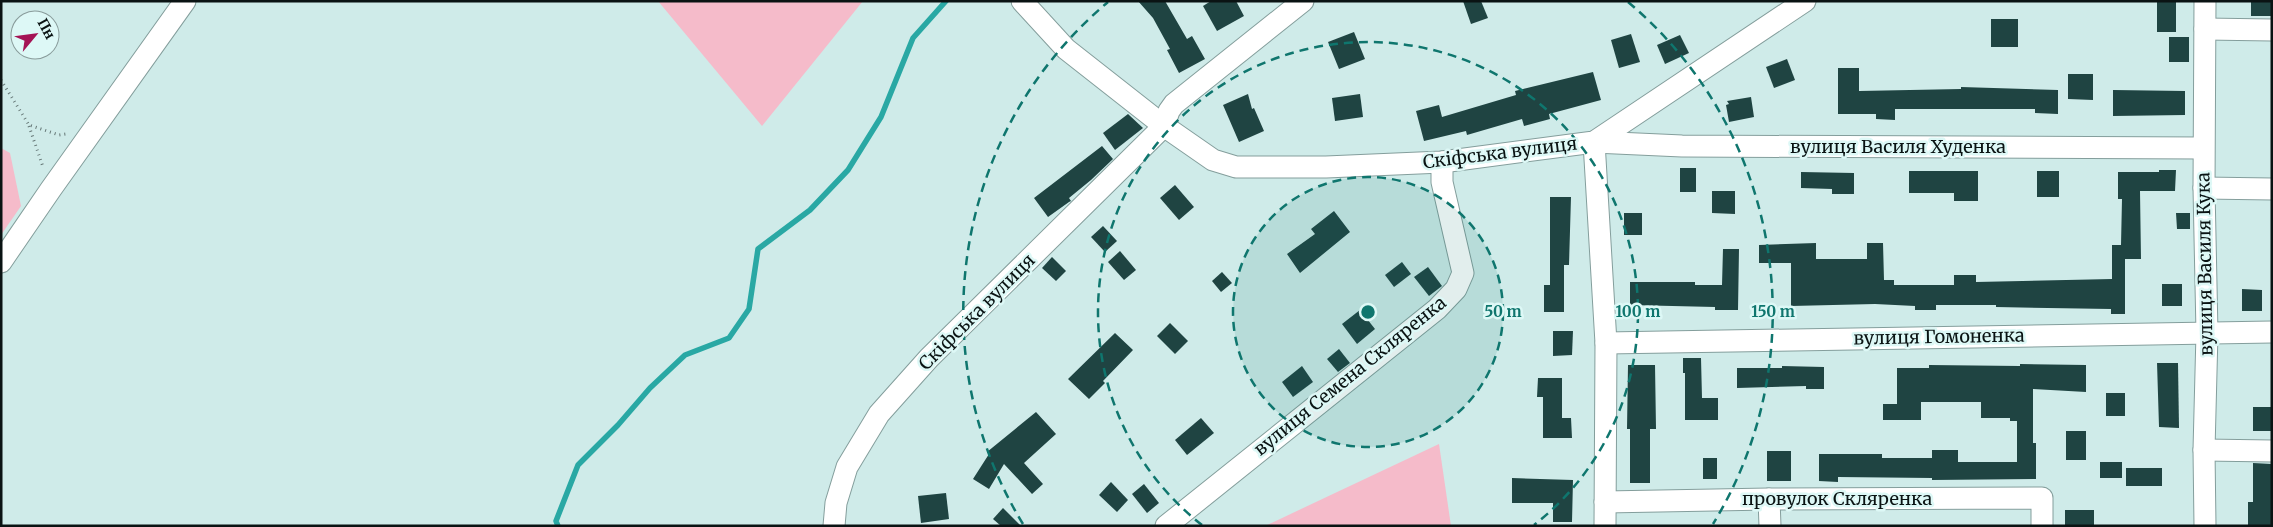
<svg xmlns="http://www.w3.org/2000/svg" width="2273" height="527" font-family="Merriweather,serif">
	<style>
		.green { fill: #f5bbca }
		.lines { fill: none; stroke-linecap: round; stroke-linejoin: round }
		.stream { stroke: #29a8a4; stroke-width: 5.5 }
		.building { fill: #1f4442 }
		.minor-casing { stroke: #849e9c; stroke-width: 23 }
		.path { stroke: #657776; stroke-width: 3; stroke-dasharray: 1 4; stroke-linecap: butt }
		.minor { stroke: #fff; stroke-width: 21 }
		.ring { fill: none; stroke: #0f766e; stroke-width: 2.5; stroke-dasharray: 9 6 }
		.labels { text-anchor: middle; stroke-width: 5; stroke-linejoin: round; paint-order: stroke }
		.street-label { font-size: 18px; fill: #0a1313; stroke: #ddf8f6 }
		.centre { fill: #0f766e; stroke: #ddf8f6; stroke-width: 2.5 }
		.ring-label { font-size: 15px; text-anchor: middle; font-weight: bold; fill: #0f766e; stroke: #ddf8f6; stroke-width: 5; stroke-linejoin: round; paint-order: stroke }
	</style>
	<rect width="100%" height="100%" fill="#cfebe9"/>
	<!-- green -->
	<g class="green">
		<path d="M658,1H863L762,126Z"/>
		<path d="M1,148L10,153L21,206L1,235Z"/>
		<path d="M1439,444L1451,526H1265Z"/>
	</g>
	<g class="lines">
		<!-- stream -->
		<path class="stream" d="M558,526L556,521L578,465L618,425L650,388L685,355L729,338L749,309L758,249L810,210L848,170L881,117L913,38L946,1"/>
	</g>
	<!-- building -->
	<g class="building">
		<path d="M1138,1H1165L1187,39L1192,36L1205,59L1179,73L1167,50L1170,49L1153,18Z"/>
		<path d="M1211,1H1236L1244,16L1217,31L1203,6Z"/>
		<path d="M1463,1H1481L1488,18L1471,24Z"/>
		<rect x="2157" y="1" width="19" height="31"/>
		<rect x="2251" y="1" width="21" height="15"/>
		<rect x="1991" y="19" width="27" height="28"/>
		<path d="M1354,32L1365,59L1339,69L1328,42Z"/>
		<path d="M1631,34L1640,62L1619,68L1611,40Z"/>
		<path d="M1680,35L1689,53L1665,64L1657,45Z"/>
		<rect x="2169" y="37" width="20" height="25"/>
		<path d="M1787,59L1795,80L1774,88L1766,67Z"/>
		<path d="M1838,68H1859V91L1961,89V87L2058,90V114L2035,113V109H1895V120L1876,119V114H1838Z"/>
		<path d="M1593,72L1601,100L1549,114L1550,119L1524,126L1522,119L1467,135L1466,131L1424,141L1416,111L1439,105L1442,117L1516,95L1515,91Z"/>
		<path d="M2068,74H2093V100L2068,99Z"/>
		<path d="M2113,90L2185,91V115L2113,116Z"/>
		<path d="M1248,94L1252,109L1254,108L1264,131L1239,142L1223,105Z"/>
		<path d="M1360,94L1363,117L1335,121L1332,98Z"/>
		<path d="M1751,97L1754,117L1729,122L1726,105L1729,104L1727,101Z"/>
		<path d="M1128,114L1143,128L1115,150L1103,133Z"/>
		<path d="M1102,146L1113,159L1091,180L1069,198L1071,201L1069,202L1048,217L1034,198Z"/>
		<rect x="1680" y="168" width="16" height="24"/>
		<path d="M2159,170H2176L2175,191H2140L2141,259H2125V314H2111V309L1996,307V305H1936V310H1915V306L1875,304L1791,306V263H1759V245L1816,243V259H1867V243H1883L1884,280H1894V285H1954V275H1976V282L2112,279V245H2121L2122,199H2118V172H2159Z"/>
		<path d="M1909,171H1978V201H1954V193H1909Z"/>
		<rect x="2037" y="171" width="22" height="26"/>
		<path d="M1801,172L1854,173V194H1832V189L1801,188Z"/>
		<path d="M1175,185L1194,207L1179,220L1160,198Z"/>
		<path d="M1712,191H1735V214L1712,213Z"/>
		<path d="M1550,197H1571L1569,265H1564V312H1544V285H1550Z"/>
		<path d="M1334,211L1350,232L1300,273L1287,254L1315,234L1311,229Z"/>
		<rect x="1624" y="213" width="18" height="22"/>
		<path d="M2176,213H2190V229H2177Z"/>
		<path d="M1103,226L1117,241L1105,252L1091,237Z"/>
		<path d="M1723,249H1739L1738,310H1715V307L1630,305V282H1695V285H1722Z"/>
		<path d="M1120,251L1136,270L1124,280L1108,262Z"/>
		<path d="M1052,257L1066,271L1056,281L1042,268Z"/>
		<path d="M1402,262L1411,274L1394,287L1385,275Z"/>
		<path d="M1428,267L1442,286L1429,296L1414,277Z"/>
		<path d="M1222,272L1232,283L1221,292L1212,281Z"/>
		<rect x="2162" y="284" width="20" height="22"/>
		<path d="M2242,289L2262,290V311H2242Z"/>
		<path d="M1360,310L1375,329L1357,344L1342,324Z"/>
		<path d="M1170,323L1188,341L1175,354L1157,336Z"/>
		<path d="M1553,331H1573L1572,355L1553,356Z"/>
		<path d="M1115,333L1133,350L1103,381L1105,383L1089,399L1068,379Z"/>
		<path d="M1339,349L1350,363L1338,372L1327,359Z"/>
		<path d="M1683,358H1701L1702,398H1718V420H1685V373H1683Z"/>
		<path d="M2157,363H2178L2179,428L2159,427Z"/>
		<path d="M2020,364L2086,365V392L2033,389V443H2036V479L1932,480V478L1838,477V482L1819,481V454H1882V458H1932V450H1958V462H2017V421H2010V418H1981V402H1921V420H1883V404H1897V368H1929V365L2020,366Z"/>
		<path d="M1628,365H1655L1656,429H1650V483H1630V429H1627Z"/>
		<path d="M1302,366L1313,382L1293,397L1282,382Z"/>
		<path d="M1782,366L1824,367V389H1806V386L1737,388V368H1782Z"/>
		<path d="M1538,378H1562V418H1571L1572,438H1543V397H1537Z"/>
		<rect x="2106" y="393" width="19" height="23"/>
		<rect x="2253" y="407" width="19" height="24"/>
		<path d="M1036,412L1056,434L1024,463L1043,484L1032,494L1004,464L989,489L973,479L989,454L987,452Z"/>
		<path d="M1201,418L1214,433L1187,455L1175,440Z"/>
		<rect x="2066" y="431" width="20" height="29"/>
		<rect x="1767" y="451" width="24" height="30"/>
		<rect x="1703" y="458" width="14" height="21"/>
		<rect x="2100" y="462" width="22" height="16"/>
		<path d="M2253,463L2272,464V525H2248V502H2253Z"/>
		<rect x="2126" y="468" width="36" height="18"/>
		<path d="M1512,478L1573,480L1572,522H1553V503H1512Z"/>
		<path d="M1111,482L1128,500L1117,512L1099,495Z"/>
		<path d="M1144,484L1159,503L1147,513L1132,494Z"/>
		<path d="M946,493L949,519L921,523L918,496Z"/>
		<path d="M1003,508L1021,526H1001L993,519Z"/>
		<rect x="2065" y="510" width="29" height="16"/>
	</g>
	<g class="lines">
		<!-- minor casing -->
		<g class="minor-casing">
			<g id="minor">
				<path d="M1022,1L1066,49L1164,126L1213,160L1236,167H1326L1442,162L1594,142L1805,1"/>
				<path d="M2205,1L2204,188L2207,333L2204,450L2205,526"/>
				<path d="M2205,29L2272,30"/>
				<path d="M1594,142L1682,146L2203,148"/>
				<path d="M1594,142L1606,343L1605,526"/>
				<path d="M2204,188L2272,189"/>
				<path d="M1,262L51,189L185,1"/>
				<path d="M1606,343L2272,332"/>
				<path d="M2204,450L2272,451"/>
				<path d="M1769,499L1770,526"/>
				<path d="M1605,502L1769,499L2042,498V526"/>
				<path d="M834,526L836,503L847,467L879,414L929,358L1164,126L1169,111L1174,104L1303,1"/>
				<path d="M1166,526L1437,309L1456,289L1463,273L1442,182V162"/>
			</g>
		</g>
		<!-- path -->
		<g class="path">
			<path d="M1,80L29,125L59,135L66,134"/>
			<path d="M29,126L43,167"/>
		</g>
		<!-- minor -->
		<use href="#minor" class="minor"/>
	</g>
	<!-- distance rings -->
	<circle cx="1368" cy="312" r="135" fill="#0f766e" fill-opacity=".12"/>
	<g class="ring">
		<circle cx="1368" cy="312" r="135"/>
		<path d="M1202 525A270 270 0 1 1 1534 525"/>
		<path d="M1023 524A405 405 0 0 1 1108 2M1628 2A405 405 0 0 1 1713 524"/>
	</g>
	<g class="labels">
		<!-- street labels -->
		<g class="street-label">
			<text x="1898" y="153">вулиця Василя Худенка</text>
			<text transform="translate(1500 153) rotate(-7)" y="6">Скіфська вулиця</text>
			<text transform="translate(2205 264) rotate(-91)" y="6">вулиця Василя Кука</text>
			<text transform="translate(977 312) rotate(-45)" y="6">Скіфська вулиця</text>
			<text transform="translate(1939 337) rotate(-1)" y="6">вулиця Гомоненка</text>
			<text transform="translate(1350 376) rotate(-39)" y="6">вулиця Семена Скляренка</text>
			<text x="1837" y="505">провулок Скляренка</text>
		</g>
	</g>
	<circle cx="1368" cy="312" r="8" class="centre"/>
	<g class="ring-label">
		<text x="1503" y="317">50 m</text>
		<text x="1638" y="317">100 m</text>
		<text x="1773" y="317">150 m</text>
	</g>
	<!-- border -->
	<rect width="2273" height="527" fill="none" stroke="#0a1313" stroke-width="5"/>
	<!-- north arrow -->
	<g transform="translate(35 35) rotate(61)"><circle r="24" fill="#ddf8f6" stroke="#899c9b"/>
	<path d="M0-4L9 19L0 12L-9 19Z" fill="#a41355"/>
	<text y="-8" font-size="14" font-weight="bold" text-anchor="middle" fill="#0a1313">Пн</text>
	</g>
</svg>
